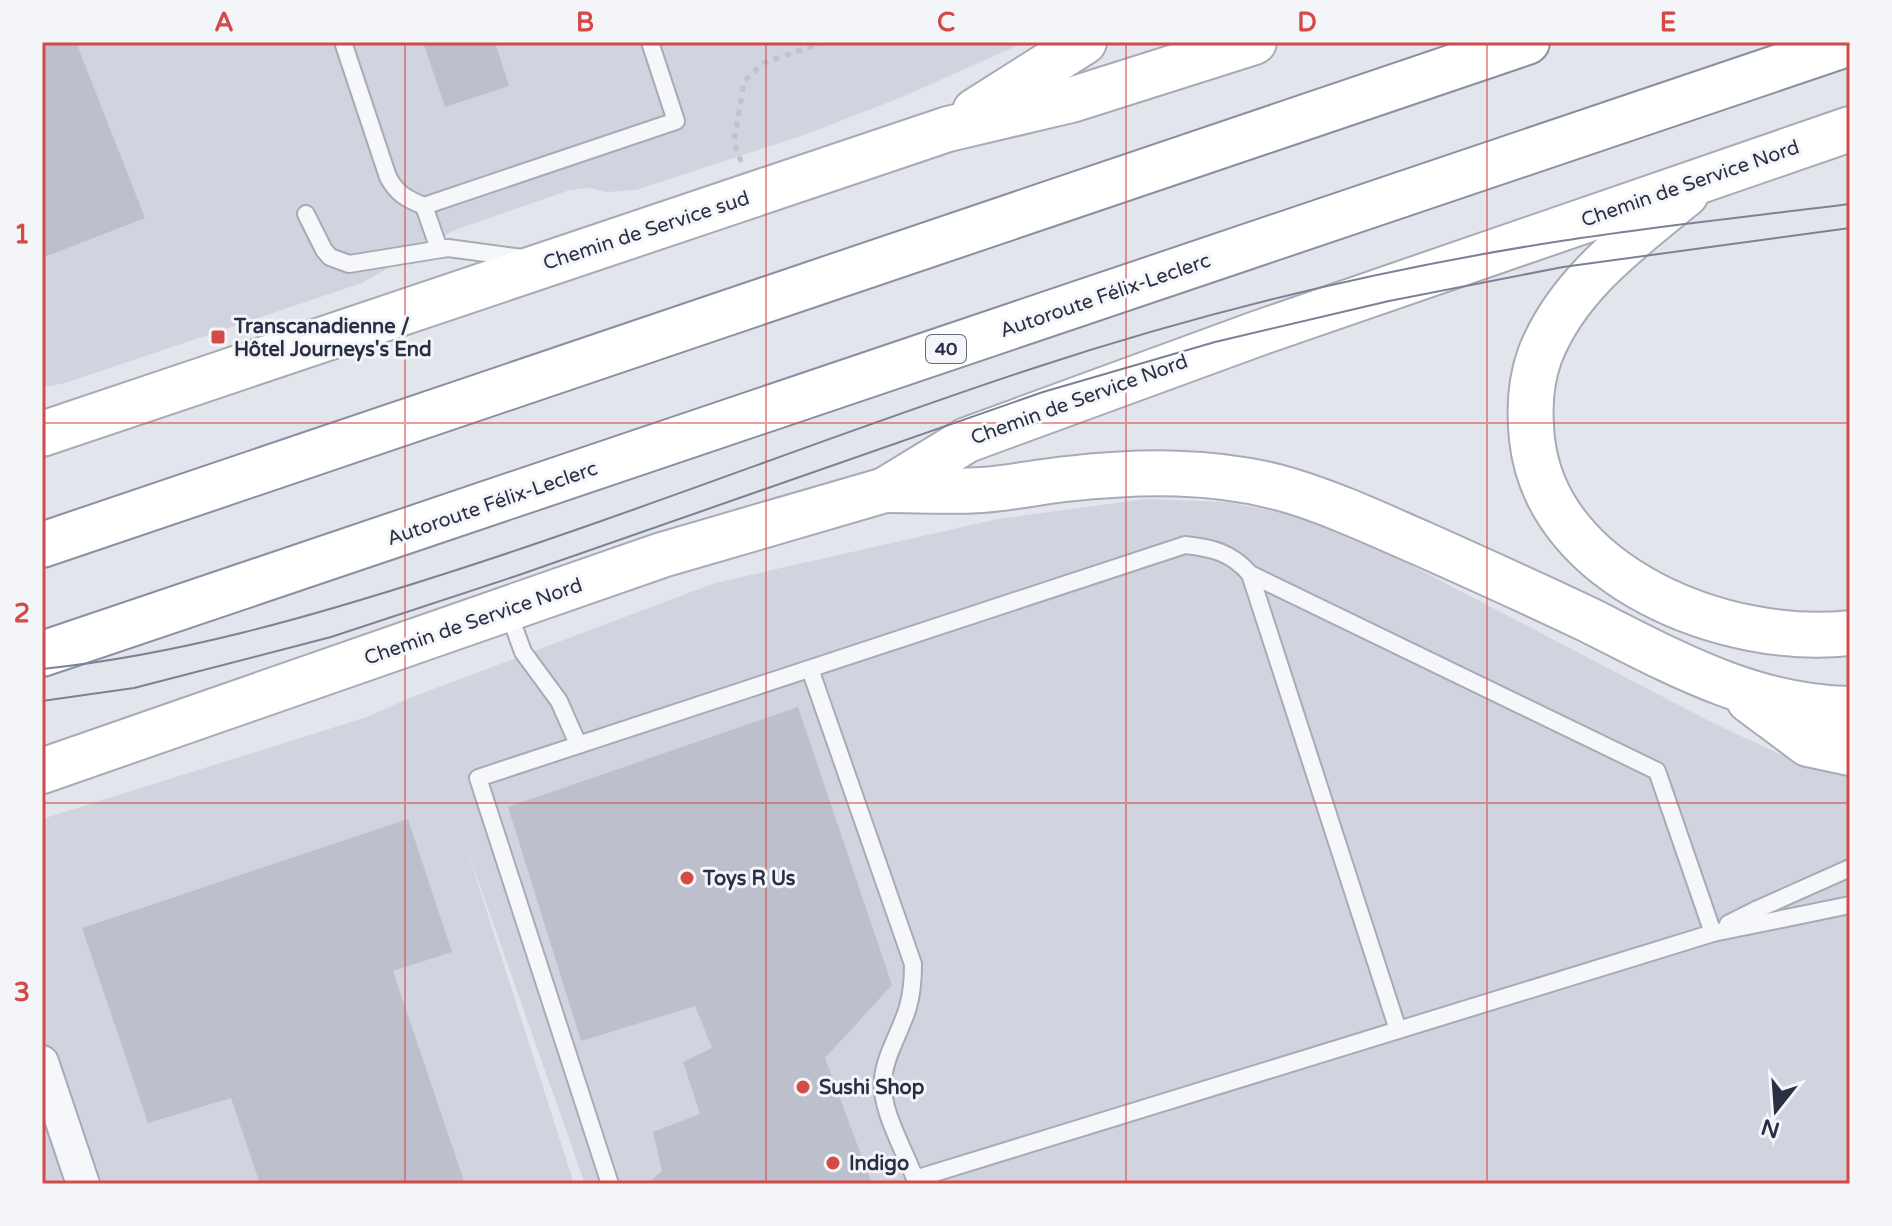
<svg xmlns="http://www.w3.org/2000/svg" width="1892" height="1226" font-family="'Varela Round',sans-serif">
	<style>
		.built { fill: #d1d4de }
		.building { fill: #bdc0cc }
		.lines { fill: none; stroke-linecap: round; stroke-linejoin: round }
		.lane-casing { stroke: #a8abb7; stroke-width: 20 }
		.street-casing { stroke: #a8abb7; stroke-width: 36 }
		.secondary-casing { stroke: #a8abb7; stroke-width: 48 }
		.highway-casing { stroke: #8a90a3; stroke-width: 48 }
		.path { stroke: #c1c3cb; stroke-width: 5; stroke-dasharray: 6 6; stroke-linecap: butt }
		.lane { stroke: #f6f7fa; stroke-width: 16 }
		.street { stroke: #f6f7fa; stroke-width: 32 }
		.secondary { stroke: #fff; stroke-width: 44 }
		.highway { stroke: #fff; stroke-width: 44 }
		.tram { stroke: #7c8296; stroke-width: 2 }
		.grid { fill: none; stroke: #d34a47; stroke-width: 2; stroke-opacity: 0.55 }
		.poi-dot { fill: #d34a47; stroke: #f3f5f9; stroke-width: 3 }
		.labels { text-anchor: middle; stroke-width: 6; stroke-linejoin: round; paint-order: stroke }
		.shield { fill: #f3f5f9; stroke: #666a7b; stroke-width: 2 }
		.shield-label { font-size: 18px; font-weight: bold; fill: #2a2f45 }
		.street-label { font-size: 20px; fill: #2a2f45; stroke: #f3f5f9 }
		.poi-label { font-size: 20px; font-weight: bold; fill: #2a2f45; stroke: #f3f5f9; text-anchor: start }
		.neatline { fill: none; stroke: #d34a47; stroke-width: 3 }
		.grid-label { font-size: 26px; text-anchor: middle; font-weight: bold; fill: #d34a47 }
	</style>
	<rect width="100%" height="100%" fill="#e3e5ec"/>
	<!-- built -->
	<g class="built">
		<path d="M42,42H1025L902,97L804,135L636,190L607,192L589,188L570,190L455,230L362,283L65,383L50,386L42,385Z"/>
		<path d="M1145,499L1226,502L1306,517L1397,558L1713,723L1803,765L1850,773V1184H585L467,849L574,1184H42V819L367,717L412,697L715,583L998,519Z"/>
	</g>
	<!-- building -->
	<g class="building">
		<path d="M42,42H76L145,218L42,258Z"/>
		<path d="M423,42H495L509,86L445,107Z"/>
		<path d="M798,707L892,985L825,1058L872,1184H650L649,1182L662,1171L653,1132L700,1114L683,1062L712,1048L695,1006L581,1041L508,807Z"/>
		<path d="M408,819L452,952L393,971L465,1184H260L231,1098L148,1123L82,928Z"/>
	</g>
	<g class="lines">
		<!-- lane casing -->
		<g class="lane-casing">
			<g id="lane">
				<path d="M343,42L388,177C397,194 407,199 424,206L676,121L650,42"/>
				<path d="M424,206L439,249"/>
				<path d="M306,214L324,250L330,257L349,264L448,248L523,258"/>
				<path d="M1250,574L1398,1030"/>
				<path d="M508,611L523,652L559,701L578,744"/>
				<path d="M810,669L913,964C913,979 912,993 908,1007C901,1031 886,1053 883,1078C879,1110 907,1154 917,1184"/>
				<path d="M1728,924L1758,909L1850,868"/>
				<path d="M915,1179L1713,933L1850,905"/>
				<path d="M610,1184L478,778L1185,545C1212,548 1231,552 1250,574L1657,771L1713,933"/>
			</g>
		</g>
		<!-- street casing -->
		<g class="street-casing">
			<path id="street" d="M42,1062L83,1184"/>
		</g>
		<!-- secondary casing -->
		<g class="secondary-casing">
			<g id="secondary">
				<path d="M975,111L1084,42"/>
				<path d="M1686,194C1630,240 1567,285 1540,355C1530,382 1529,411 1532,439C1547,578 1728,647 1850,633"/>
				<path d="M42,434L948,129L1071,100L1254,42"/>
				<path d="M885,490C917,490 950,492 982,490C1010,488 1038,482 1066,479C1140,471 1216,469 1288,490C1335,504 1379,525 1423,544C1479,569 1534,594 1589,620C1672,662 1754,708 1850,709"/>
				<path d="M1749,700L1808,744L1850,753"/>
				<path d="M42,771L662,555L885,490L967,440L1259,333L1850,129"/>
			</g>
		</g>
		<!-- highway casing -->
		<g class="highway-casing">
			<g id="highway">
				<path d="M42,545L1527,42"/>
				<path d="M42,654L1850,43"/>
			</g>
		</g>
		<!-- path -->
		<path class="path" d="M741,162L734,142L744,82L763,63L825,42"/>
		<!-- lane -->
		<use href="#lane" class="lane"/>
		<!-- street -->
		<use href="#street" class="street"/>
		<!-- secondary -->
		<use href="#secondary" class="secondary"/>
		<!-- highway -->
		<use href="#highway" class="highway"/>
		<!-- tram -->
		<g class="tram">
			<path d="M42,669C179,655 313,616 444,574C641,511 834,434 1031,369C1203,312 1381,269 1561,241C1657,226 1754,216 1850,204"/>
			<path d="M42,701L134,688L331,637L516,576L1043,392L1215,342L1389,301L1563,267L1850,228"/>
		</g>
	</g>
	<!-- grid -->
	<path class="grid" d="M405,42V1184M766,42V1184M1126,42V1184M1487,42V1184M42,423H1850M42,803H1850"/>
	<!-- markers -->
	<g class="poi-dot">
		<rect x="210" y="329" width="16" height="16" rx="4"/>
		<circle cx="687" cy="878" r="8"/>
		<circle cx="803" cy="1087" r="8"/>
		<circle cx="833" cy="1163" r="8"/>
	</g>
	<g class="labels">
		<!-- shield labels -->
		<rect class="shield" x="926" y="335" width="40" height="28" rx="6"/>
		<g class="shield-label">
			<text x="946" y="355">40</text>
		</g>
		<!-- street labels -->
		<g class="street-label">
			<text transform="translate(1690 183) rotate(-19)" y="7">Chemin de Service Nord</text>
			<text transform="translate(646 230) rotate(-18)" y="7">Chemin de Service sud</text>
			<text transform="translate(1105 295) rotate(-19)" y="7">Autoroute Félix-Leclerc</text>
			<text transform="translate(1079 399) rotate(-20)" y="7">Chemin de Service Nord</text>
			<text transform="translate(492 503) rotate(-19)" y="7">Autoroute Félix-Leclerc</text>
			<text transform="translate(473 621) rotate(-19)" y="7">Chemin de Service Nord</text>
		</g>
		<!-- poi labels -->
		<g class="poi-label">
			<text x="234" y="333">Transcanadienne /<tspan x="234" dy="23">Hôtel Journeys's End</tspan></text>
			<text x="703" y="885">Toys R Us</text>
			<text x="819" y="1094">Sushi Shop</text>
			<text x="849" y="1170">Indigo</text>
		</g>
	</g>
	<!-- border -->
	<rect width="1892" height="1226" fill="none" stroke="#f3f5f9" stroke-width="88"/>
	<!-- north arrow -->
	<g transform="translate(1776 1110) rotate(197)" stroke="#f3f5f9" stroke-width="6" paint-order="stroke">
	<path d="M0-6L14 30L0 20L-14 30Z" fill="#2a2f45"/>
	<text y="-12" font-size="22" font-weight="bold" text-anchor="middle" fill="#2a2f45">N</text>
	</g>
	<rect x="44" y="44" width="1804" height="1138" class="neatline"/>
	<g class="grid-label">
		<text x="224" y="31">A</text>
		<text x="585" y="31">B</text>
		<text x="946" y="31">C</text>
		<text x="1307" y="31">D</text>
		<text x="1668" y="31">E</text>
		<text x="22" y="243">1</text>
		<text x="22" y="622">2</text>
		<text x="22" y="1001">3</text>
	</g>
</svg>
